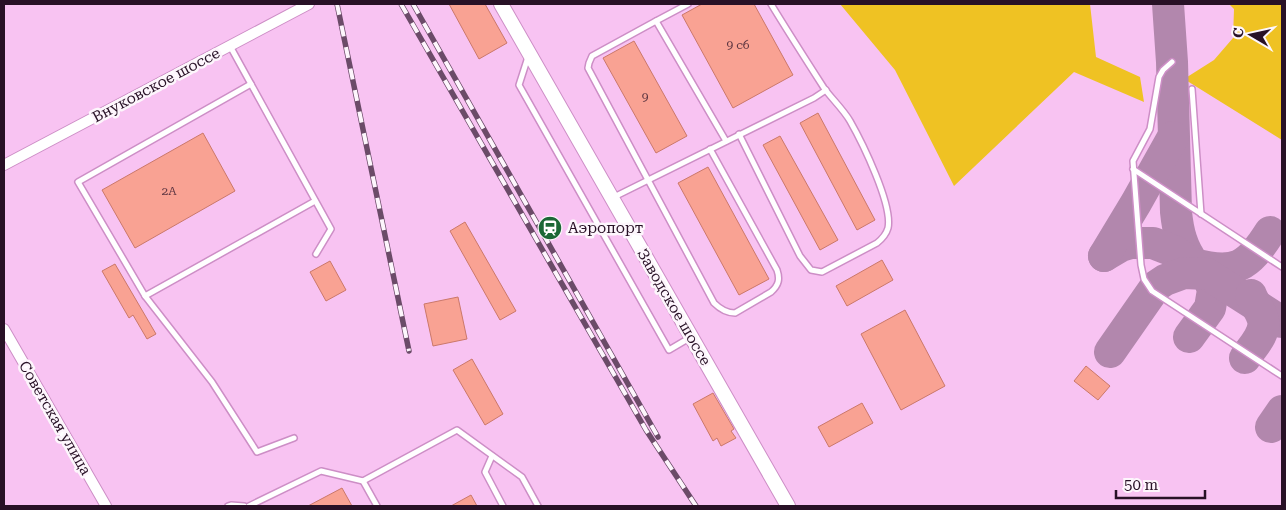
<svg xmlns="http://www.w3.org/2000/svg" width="1286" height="510" font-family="'Roboto Serif',serif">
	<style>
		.green { fill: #efc223 }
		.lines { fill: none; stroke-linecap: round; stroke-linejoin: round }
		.taxiway { stroke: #b287ad; stroke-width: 32 }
		.building { fill: #f9a293; stroke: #cb786a }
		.lane-casing { stroke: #cd8ec6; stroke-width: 8 }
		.street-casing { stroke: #cd8ec6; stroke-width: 12 }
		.secondary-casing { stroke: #cd8ec6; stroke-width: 16 }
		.lane { stroke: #fff; stroke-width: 5 }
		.street { stroke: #fff; stroke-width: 10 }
		.secondary { stroke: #fff; stroke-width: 14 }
		.rail-casing { stroke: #6b4b68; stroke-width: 5.5 }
		.rail { stroke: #fdf6fc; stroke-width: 4; stroke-dasharray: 11; stroke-linecap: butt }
		.labels { text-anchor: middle; stroke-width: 5; stroke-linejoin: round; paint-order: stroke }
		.number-label { font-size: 12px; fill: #5c3541 }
		.street-label { font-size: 15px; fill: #281126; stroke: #fdf6fc }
		.poi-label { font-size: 15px; fill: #281126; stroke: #fdf6fc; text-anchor: start }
	</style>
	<rect width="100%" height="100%" fill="#f8c3f2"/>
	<!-- green -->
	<g class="green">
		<path d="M840,4H1090L1096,57L1140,77L1144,102L1074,72L954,186L895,70Z"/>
		<path d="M1229,4H1282V140L1184,79L1214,60L1233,38L1234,9Z"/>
	</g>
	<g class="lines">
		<!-- taxiway -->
		<g class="taxiway">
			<path d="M1168,4L1172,62L1176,212C1178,232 1182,248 1194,264C1235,275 1248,267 1270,232"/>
			<path d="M1104,256L1121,246L1131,243H1153L1176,252L1207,274L1213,290L1210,308L1189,337"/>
			<path d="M1104,256L1136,203L1173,137"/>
			<path d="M1110,352L1156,286L1165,280L1184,273L1207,274L1282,322"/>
			<path d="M1245,358C1252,347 1266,334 1263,320C1261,311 1254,303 1251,295"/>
			<path d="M1271,427L1282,411"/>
		</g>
	</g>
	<!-- building -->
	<g class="building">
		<path d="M449,4H485L507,43L479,59Z"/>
		<path d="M702,4H754L793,75L733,108L682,15Z"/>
		<path d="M634,41L687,136L656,153L603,58Z"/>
		<path d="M818,113L875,220L857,230L800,123Z"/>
		<path d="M203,133L235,191L135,248L102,190Z"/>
		<path d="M780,136L838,240L820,250L763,145Z"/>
		<path d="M708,167L769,279L739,295L678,183Z"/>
		<path d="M465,222L516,311L500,320L450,231Z"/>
		<path d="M882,260L893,280L847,306L836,286Z"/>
		<path d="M330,261L346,290L326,301L310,272Z"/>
		<path d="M115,264L156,334L147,339L133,315L129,318L102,271Z"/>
		<path d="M458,297L467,339L433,346L424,304Z"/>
		<path d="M905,310L945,386L901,410L861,334Z"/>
		<path d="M472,359L503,414L485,425L453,370Z"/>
		<path d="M1086,366L1110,386L1098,400L1074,381Z"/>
		<path d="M713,393L734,429L731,431L736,438L721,446L717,438L713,441L693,404Z"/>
		<path d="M862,403L873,423L829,447L818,427Z"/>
		<path d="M342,488L352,506H308Z"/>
		<path d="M471,495L477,506H451Z"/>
	</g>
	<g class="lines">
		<!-- lane casing -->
		<g class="lane-casing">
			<g id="lane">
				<path d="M656,21L688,4"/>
				<path d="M230,46L331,229L316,254"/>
				<path d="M528,57L519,85L669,350L691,337"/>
				<path d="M1172,62L1163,70L1159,77L1150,129L1133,161L1141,265L1144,279L1152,291L1282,376"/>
				<path d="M251,84L78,182L145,296L212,382L257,452L294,438"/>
				<path d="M1192,89L1201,214"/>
				<path d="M739,134L800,256L811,270L822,272L877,243C882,239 886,235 888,228C893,205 862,142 850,121C843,109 832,99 824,88C806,60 788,32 771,4"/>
				<path d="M710,149L777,270C780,279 779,285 771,292L735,313C726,313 720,309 714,303L588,68L589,63L592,56L656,21L726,141"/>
				<path d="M1133,169L1282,267"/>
				<path d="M614,197L814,98L826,90"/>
				<path d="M145,296L315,201"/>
				<path d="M492,456L485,472L503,506"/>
				<path d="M363,481L377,506"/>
				<path d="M228,506L231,505L244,506"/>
				<path d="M249,506L321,471L363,481L457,430L522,477L538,506"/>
			</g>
		</g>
		<!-- street casing -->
		<g class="street-casing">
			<g id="street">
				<path d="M4,165L309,4"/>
				<path d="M4,329L106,506"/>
			</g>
		</g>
		<!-- secondary casing -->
		<g class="secondary-casing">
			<path id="secondary" d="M501,4L788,506"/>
		</g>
		<!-- lane -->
		<use href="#lane" class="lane"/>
		<!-- street -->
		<use href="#street" class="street"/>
		<!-- secondary -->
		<use href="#secondary" class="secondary"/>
		<!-- rail casing -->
		<g class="rail-casing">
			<g id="rail">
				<path d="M337,4L409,351"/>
				<path d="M401,4L646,430L696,506"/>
				<path d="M413,4L658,437"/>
			</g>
		</g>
		<!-- rail -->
		<use href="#rail" class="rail"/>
	</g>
	<!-- icons -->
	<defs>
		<g id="station-disc" transform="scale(1.25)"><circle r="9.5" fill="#1b6735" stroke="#fdf6fc"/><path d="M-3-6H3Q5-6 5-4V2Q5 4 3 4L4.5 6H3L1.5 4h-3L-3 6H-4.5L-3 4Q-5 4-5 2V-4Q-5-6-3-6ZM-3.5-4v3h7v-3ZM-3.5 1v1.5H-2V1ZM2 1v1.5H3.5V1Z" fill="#fff"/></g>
	</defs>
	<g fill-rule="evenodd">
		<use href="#station-disc" x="550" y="228"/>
	</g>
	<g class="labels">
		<!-- number labels -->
		<g class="number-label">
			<text x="738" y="49">9 с6</text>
			<text x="645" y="101">9</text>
			<text x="169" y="195">2А</text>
		</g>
		<!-- street labels -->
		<g class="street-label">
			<text transform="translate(156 85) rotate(-28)" y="5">Внуковское шоссе</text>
			<text transform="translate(674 307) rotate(60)" y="5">Заводское шоссе</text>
			<text transform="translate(55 418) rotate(60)" y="5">Советская улица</text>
		</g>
		<!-- poi labels -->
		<g class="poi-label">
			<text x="568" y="233">Аэропорт</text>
		</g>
	</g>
	<!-- border -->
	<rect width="1286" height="510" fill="none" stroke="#281126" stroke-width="10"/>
	<!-- north arrow -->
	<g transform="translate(1251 35) rotate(279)" stroke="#fdf6fc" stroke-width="4" paint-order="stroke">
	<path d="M0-4L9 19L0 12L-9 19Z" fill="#281126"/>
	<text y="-8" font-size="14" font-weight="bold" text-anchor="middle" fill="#281126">С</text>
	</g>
	<!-- scale -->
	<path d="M1116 490v8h89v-8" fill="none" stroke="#281126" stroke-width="2.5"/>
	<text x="1124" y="490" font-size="15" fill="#281126" stroke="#fdf6fc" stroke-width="4" paint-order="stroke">50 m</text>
</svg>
